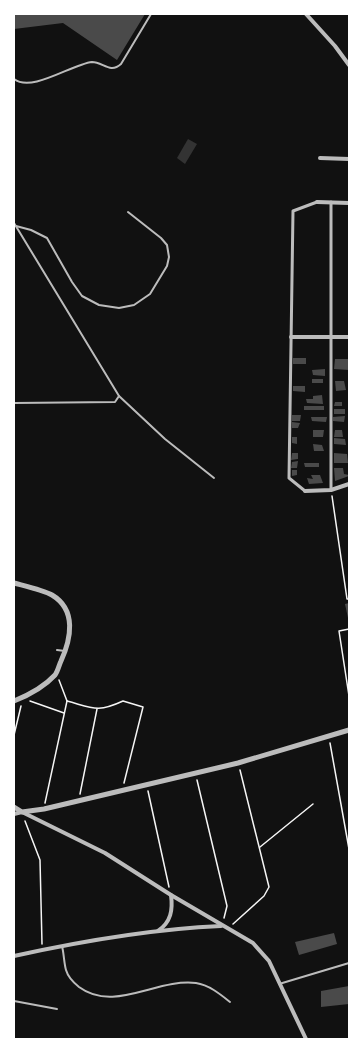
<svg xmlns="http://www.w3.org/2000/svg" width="363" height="1053" font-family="Literata,serif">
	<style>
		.water { fill: #333 }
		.building { fill: #4a4a4a }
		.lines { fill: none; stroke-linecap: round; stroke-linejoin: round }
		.path { stroke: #f5f5f5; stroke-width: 1.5 }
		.service { stroke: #bcbcbc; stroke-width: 2 }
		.pedestrian { stroke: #bcbcbc; stroke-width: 3 }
		.minor { stroke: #bcbcbc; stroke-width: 4 }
		.tertiary { stroke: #bcbcbc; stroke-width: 5 }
	</style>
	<rect width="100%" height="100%" fill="#111"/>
	<!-- water -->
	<path class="water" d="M188,139L197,144L185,164L177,158Z"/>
	<!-- building -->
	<g class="building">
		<path d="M14,14H145L117,60L63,23L14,29Z"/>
		<rect x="293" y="358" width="13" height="6"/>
		<path d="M335,359H349V370L334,369Z"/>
		<path d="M325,369V376L313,375L312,370Z"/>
		<rect x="312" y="379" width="11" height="4"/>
		<path d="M335,381H344L346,390L336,391Z"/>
		<path d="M293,386H305V392L293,391Z"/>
		<path d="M322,395L323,404L307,403L306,399H313V396Z"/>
		<path d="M335,402H342V406H334Z"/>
		<rect x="304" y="406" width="20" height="4"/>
		<rect x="334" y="409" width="11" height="5"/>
		<path d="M292,415H301L300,421H292Z"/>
		<path d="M345,416L344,422L333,421V417Z"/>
		<path d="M311,417H327L326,422L312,421Z"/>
		<path d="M292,422L300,423L298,428H292Z"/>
		<path d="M313,430H324L323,437H313Z"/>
		<path d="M335,430H342L343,437H334Z"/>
		<path d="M292,437H297V444L292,443Z"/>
		<path d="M334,438L345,439L346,445L334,444Z"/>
		<path d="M313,444L322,445L324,451H314Z"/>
		<path d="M292,453H298V459L291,460Z"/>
		<path d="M334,453L347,454L348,463H334Z"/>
		<path d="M298,461L297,468H291L292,462Z"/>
		<path d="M304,463H319V467H305Z"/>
		<path d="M334,468H343L344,474L349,475V476L335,481Z"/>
		<path d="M292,470H297V475L292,476Z"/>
		<path d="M311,475H320L323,483L309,484L307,478L313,479Z"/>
		<path d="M349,603V618H348L345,604Z"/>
		<path d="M334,933L337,944L299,955L295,942Z"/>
		<path d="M349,986V1004L321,1007V991Z"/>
	</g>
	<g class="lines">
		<!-- path -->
		<g class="path">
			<path d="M332,496L347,599H349"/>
			<path d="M349,629L339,631L349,696"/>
			<path d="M59,680L67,701"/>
			<path d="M30,701L64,713"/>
			<path d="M67,701C93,708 97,713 123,701L143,707L124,783"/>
			<path d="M14,735L21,706"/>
			<path d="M330,743L349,849"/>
			<path d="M197,780L227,906L224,918"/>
			<path d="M148,791L169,887"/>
			<path d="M80,794L97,709"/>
			<path d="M45,803L67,701"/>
			<path d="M25,821L40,860L42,944"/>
			<path d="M260,847L313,804"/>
			<path d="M233,924L264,896L269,887L240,770"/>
		</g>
		<!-- service -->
		<g class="service">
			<path d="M14,79C32,93 72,64 92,62C103,62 110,74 121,64L151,14"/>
			<path d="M14,223L119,396L115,402L14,403"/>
			<path d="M16,226L31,230L47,238L72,282L82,296L99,305L119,308L134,305L150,294L167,266L169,257L167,245L161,238L128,212"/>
			<path d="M119,396L165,439L214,478"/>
			<path d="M57,650L65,651"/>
			<path d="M62,946C64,954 64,963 66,970C68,977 74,983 79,987C114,1013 157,978 196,983C209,985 220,994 230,1002"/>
			<path d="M279,984L349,963"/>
			<path d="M14,1001L57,1009"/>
		</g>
		<!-- pedestrian -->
		<g class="pedestrian">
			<path d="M331,202V490"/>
			<path d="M305,491L289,478L293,211L317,202"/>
		</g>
		<!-- minor -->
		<g class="minor">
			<path d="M306,14L335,46L349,65"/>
			<path d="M320,158L349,159"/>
			<path d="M317,202L349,203"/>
			<path d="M291,337H349"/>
			<path d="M305,491L331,490L349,484"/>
			<path d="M14,814L22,812L105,853L171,895L253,943L269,961L306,1039"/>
			<path d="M158,931C171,922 173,910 171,895"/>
			<path d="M14,956C82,941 152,929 221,926"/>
		</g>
		<!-- tertiary -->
		<g class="tertiary">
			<path d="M14,583C25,586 43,590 52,595C77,610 71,639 61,661C59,665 58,671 55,675C44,687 29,695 14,701"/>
			<path d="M14,807L22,812L44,809L238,763L349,730"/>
		</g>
	</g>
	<!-- border -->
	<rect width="363" height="1053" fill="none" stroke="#ffffff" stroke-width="30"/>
</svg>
